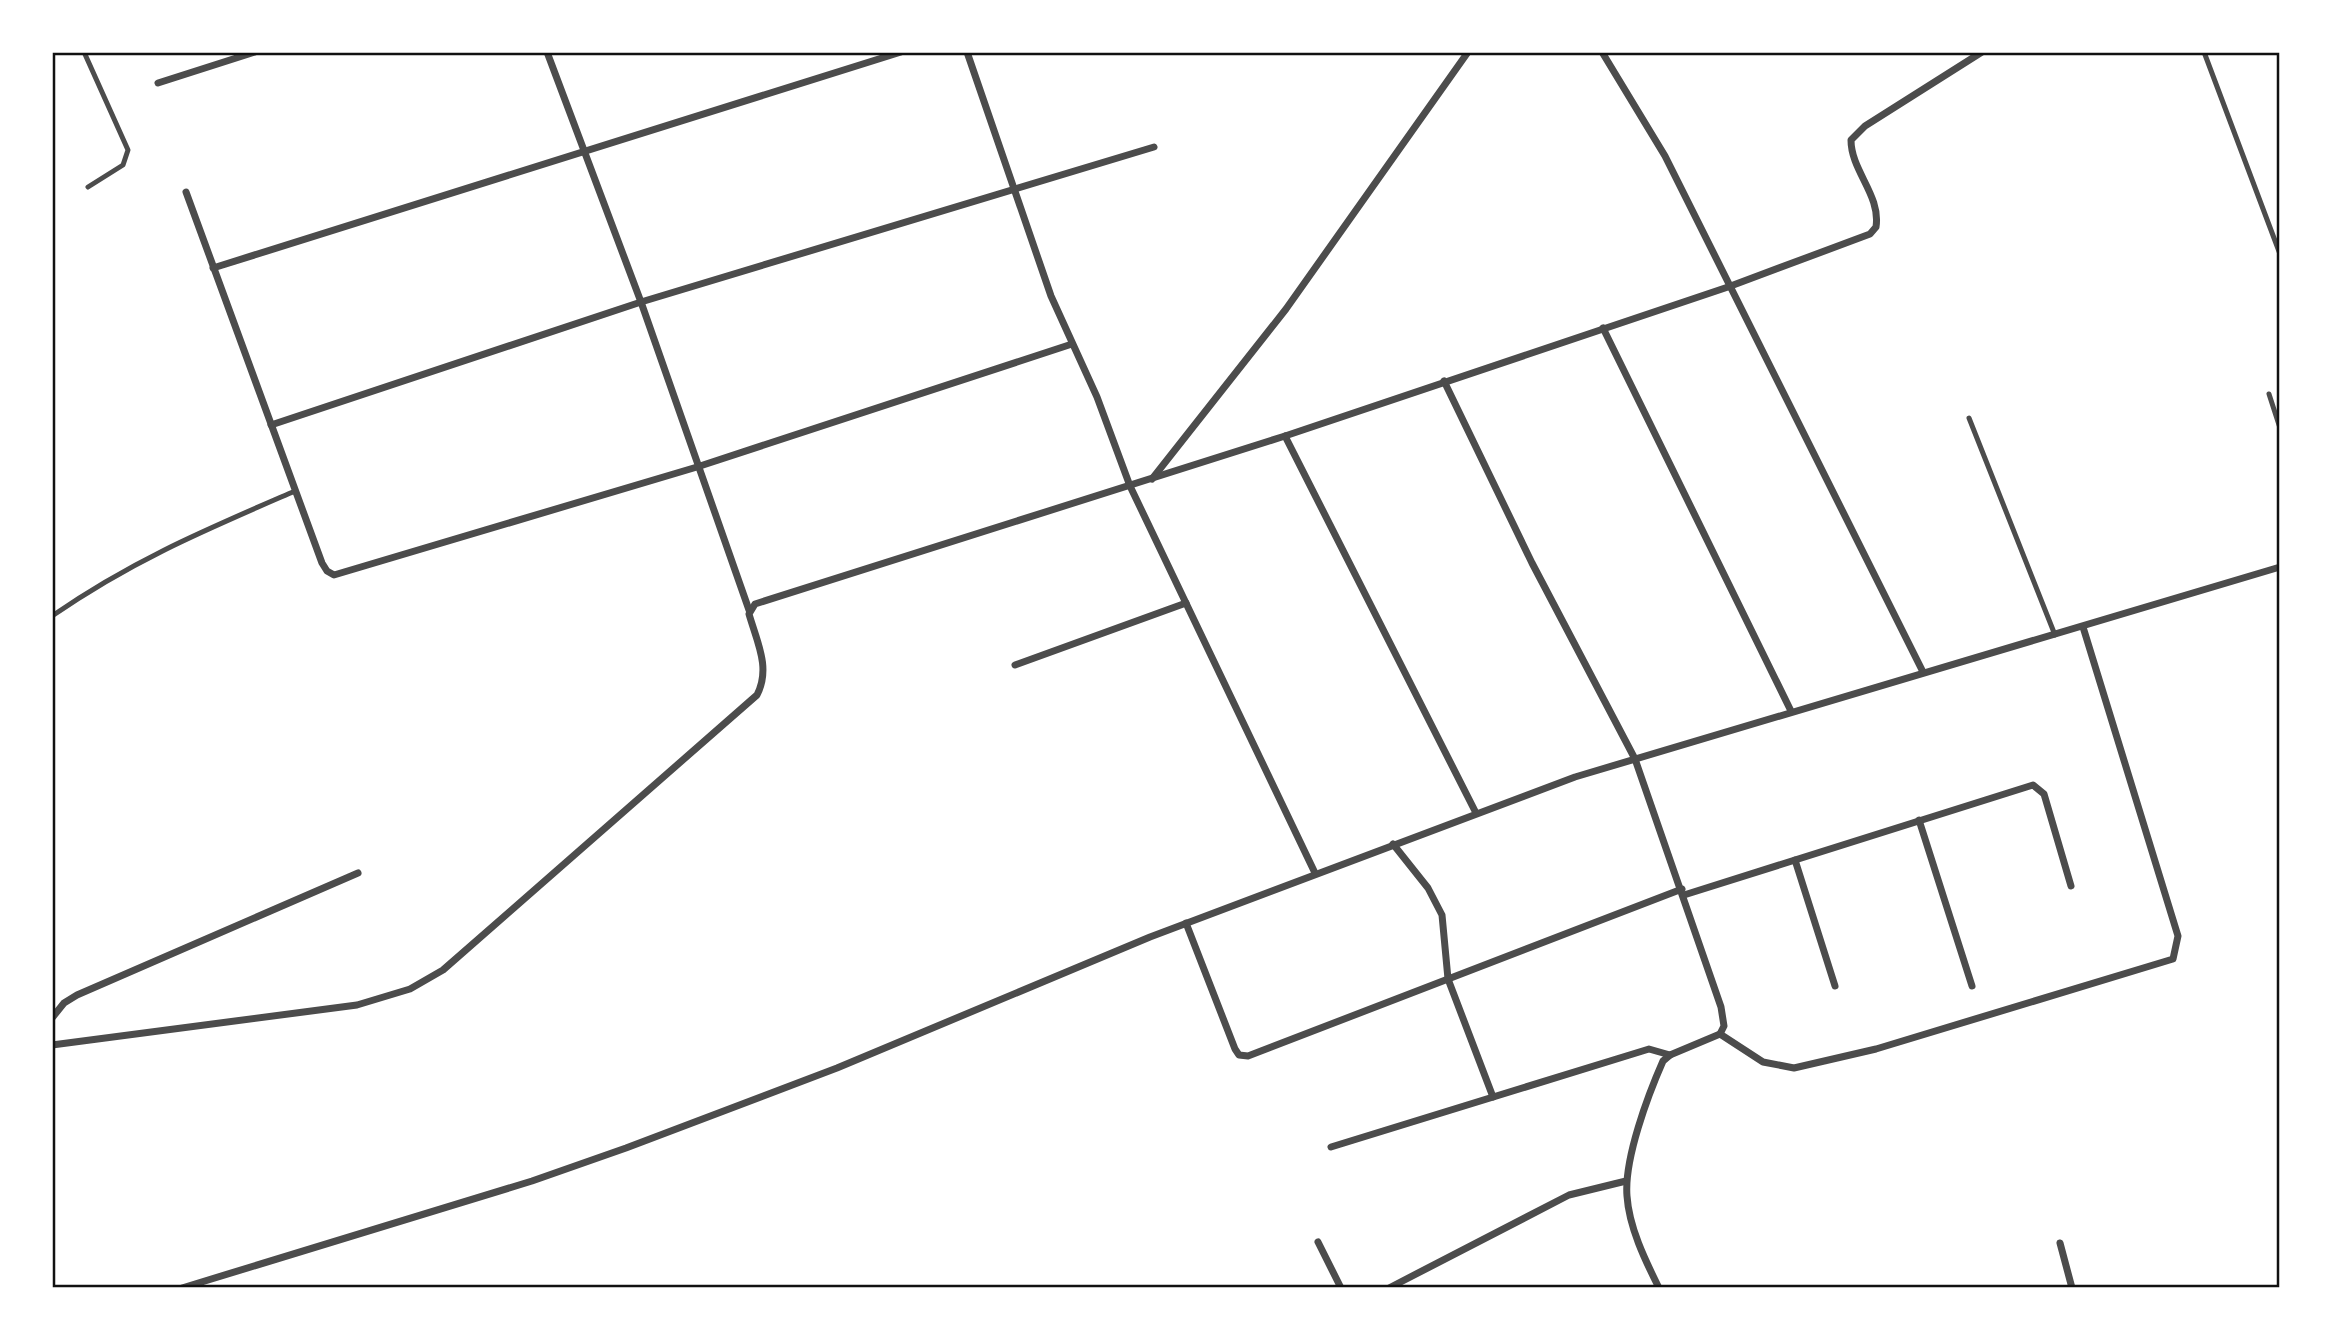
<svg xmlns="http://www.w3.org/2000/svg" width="2332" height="1340" font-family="'Nunito Sans',sans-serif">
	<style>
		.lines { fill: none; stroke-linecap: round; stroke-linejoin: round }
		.service { stroke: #4c4c4c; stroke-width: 5 }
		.minor { stroke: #4c4c4c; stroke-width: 7 }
		.neatline { fill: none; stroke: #111; stroke-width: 2.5 }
	</style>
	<rect width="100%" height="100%" fill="#fff"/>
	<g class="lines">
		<!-- service -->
		<g class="service">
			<path d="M84,52L128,150L123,165L88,187"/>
			<path d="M2204,52L2280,254"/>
			<path d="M2269,394L2280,428"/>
			<path d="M1969,418L2055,635"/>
			<path d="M52,616C133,560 205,530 295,491"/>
		</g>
		<!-- minor -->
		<g class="minor">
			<path d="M547,52L641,302L749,610"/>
			<path d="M967,52L1051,296L1097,397L1130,486L1315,873"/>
			<path d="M1602,52L1665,156L1923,672"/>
			<path d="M158,83L255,52"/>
			<path d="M186,192L322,563L327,571L334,575L697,467L1072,344"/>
			<path d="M213,268L901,52"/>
			<path d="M1603,328L1791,711"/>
			<path d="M1444,381L1532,563L1635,759L1721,1007L1724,1026L1720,1034L1670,1055L1663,1061C1648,1095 1624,1159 1627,1196C1629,1227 1645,1260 1659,1288"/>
			<path d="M271,425L641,302L1154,147"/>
			<path d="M1285,436L1476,813"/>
			<path d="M1152,479L1286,309L1468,52"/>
			<path d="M1015,665L1186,603"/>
			<path d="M1919,820L1972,986"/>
			<path d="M1393,844L1428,888L1442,915L1448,979L1493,1097"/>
			<path d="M1795,860L1835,986"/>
			<path d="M1684,895L2033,785L2044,794L2071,886"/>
			<path d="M1186,923L1235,1049L1239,1055L1248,1056L1682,889"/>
			<path d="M52,1018L64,1003L77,995L358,873"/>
			<path d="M1720,1034L1763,1062L1794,1068L1876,1049L2173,959L2178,936L2083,627"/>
			<path d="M52,1045L357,1005L410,989L443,970L757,695C771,668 757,642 749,614L755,604L1285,436L1728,287L1870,234L1876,227C1881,195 1851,171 1851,140L1865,126L1982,52"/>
			<path d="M1331,1147L1649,1049L1670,1055"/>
			<path d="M1318,1242L1341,1288"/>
			<path d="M2060,1243L2072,1288"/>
			<path d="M182,1288L532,1181L626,1148L837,1068L1150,937L1575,777L2280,567"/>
			<path d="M1389,1288L1569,1195L1626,1181"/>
		</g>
	</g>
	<!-- border -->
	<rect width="2332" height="1340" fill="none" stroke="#ffffff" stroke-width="108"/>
	<rect x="54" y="54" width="2224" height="1232" class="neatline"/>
</svg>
